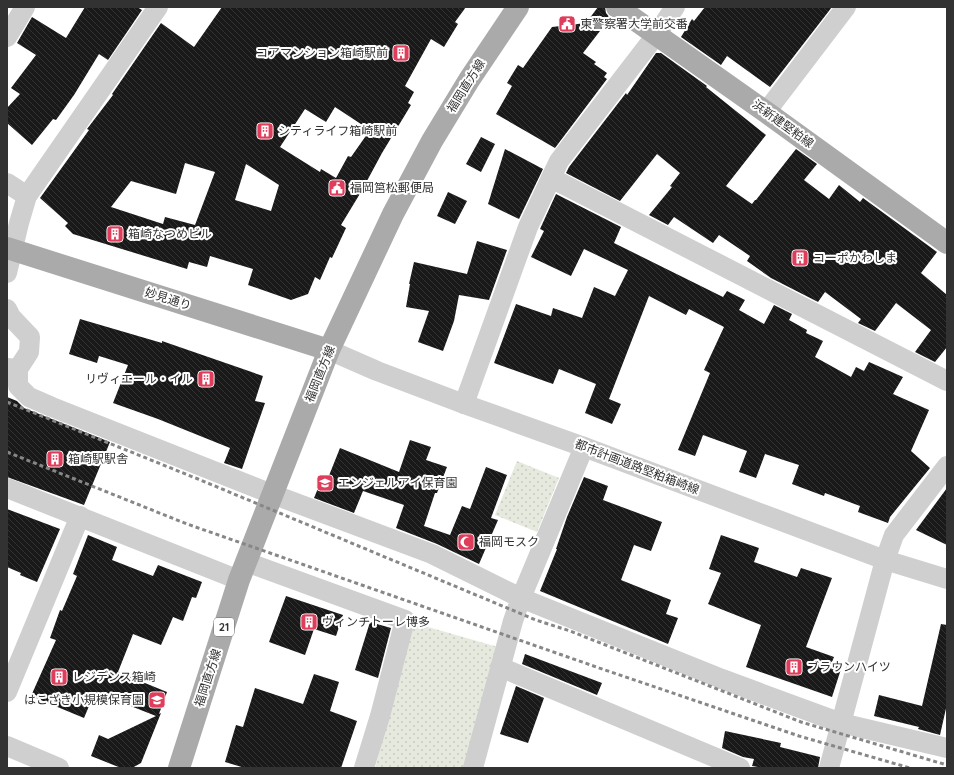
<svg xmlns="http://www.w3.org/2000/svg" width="954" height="775" font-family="Quicksand,'Noto Sans JP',sans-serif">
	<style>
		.park { fill: url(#park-dots) }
		.building { fill: url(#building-back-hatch); fill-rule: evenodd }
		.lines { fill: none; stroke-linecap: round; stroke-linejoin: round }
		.minor { stroke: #cfcfcf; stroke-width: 20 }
		.major { stroke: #aaa; stroke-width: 22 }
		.rail { stroke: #878787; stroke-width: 3; stroke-dasharray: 4 3; stroke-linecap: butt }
		.labels { text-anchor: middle; stroke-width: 4; stroke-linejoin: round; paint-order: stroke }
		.shield { fill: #fff; stroke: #707070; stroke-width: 1 }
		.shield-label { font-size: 11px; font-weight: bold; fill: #323232 }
		.poi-label { font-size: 12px; fill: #323232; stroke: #fff; text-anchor: start }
		.street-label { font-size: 12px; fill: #323232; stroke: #fff }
	</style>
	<defs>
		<pattern id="park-dots" width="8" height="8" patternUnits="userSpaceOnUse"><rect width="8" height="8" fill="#e6eade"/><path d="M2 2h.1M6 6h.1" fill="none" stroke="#c6c9bf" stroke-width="1.8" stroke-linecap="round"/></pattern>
		<pattern id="building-back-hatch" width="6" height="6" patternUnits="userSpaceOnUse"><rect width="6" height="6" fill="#191919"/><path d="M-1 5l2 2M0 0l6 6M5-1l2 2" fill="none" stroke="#323232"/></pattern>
	</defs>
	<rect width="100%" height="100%" fill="#fff"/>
	<!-- park -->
	<g class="park">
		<path d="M517,461L559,478L537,532L495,515Z"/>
		<path d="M414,623L498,647L465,768H375Z"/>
	</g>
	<!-- building -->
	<g class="building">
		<path d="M85,7H137L142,10L108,60L99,54L74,95L56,120L53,119L32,145L7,123V108L20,94L11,88L36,55L17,43L32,17L66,38Z"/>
		<path d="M222,7H466L455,22L458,24L444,47L431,39L405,86L414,92L408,103L411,105L382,153L361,192L341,225L346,228L332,258L330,257L320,280L315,277L308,294L291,300L248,285L253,269L210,256L207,267L189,262L187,269L73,234L65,226L68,223L40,198L89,130L87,129L113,95L112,94L161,23L194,47ZM335,107L370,130L351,157L348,156L336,178L321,169L320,172L280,147L305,109L326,122ZM185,163L215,172L195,225L165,217L163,224L111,207L131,181L176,194ZM246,164L279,185L271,211L235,200Z"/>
		<path d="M598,7H605L606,13L610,18L583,53L596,62L594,64L607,73L604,77L607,79L555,148L496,114L512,86L507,83L518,65L523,68L552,27L586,23Z"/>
		<path d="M705,7H832L770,87L727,56L721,65L681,37L692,19L694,21Z"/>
		<path d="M656,53H661L707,86L706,87L766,135L726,186L752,204L755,200H756L796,149L817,164L804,180L829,199L839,185L860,202L863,198L937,252L921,273L947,295V347L935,362L915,352L931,330L896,303L875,331L858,323L861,319L825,292L818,302L771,278L747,261L750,256L719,235L713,243L674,217L668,225L649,215L672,187L670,186L680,173L657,154L620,201L566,173L569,167L626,93L627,95Z"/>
		<path d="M481,137L495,144L481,172L466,164Z"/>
		<path d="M505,149L543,169L519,219L488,204Z"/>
		<path d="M448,192L467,201L455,224L437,216Z"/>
		<path d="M556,194L621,227L614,243L723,297L727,291L745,300L739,310L764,324L774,305L792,314L789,320L807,330L806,333L823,341L815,357L851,377L856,367L864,371L869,362L903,377L893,394L929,410L911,451L930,468L890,517L888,523L858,512L860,506L825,493L824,496L792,484L799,465L765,454L756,478L739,472L747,451L703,435L695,456L678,450L710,373L704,370L724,327L689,309L686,315L649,296L609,399L621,404L612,424L585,413L596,384L559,369L553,384L494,363L516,304L551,316L553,308L582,318L594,287L615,296L628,270L584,249L571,276L531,257L544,231L540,229Z"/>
		<path d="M477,241L507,250L489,300L459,295L454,321L443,351L418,342L429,311L406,307L410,284H409L414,262L467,274Z"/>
		<path d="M80,319L162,343V341L263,376L255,401L265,403L242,469L224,463L230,448L158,419L113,403L128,365L99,356L97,363L69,354Z"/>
		<path d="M7,397L17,401L24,408L110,442L84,505L7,477Z"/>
		<path d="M410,440L431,447L426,460L447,467L437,493H435L424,526L450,535L462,506L470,509L486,467L507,475L491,518L498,520L479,564L437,544L396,528L404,505L363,491L354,513L314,498L323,476L328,478L340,448L399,472Z"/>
		<path d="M584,477L608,486L603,500L662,522L651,551L634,545L621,580L671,600L666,614L678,618L668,644L540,591L557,549H556L567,517Z"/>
		<path d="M947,488V545L916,530Z"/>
		<path d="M7,509L60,529L37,582L20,575L21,573L7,567Z"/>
		<path d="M88,535L117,547L112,560L153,576L158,565L202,582L196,598L192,597L183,621L173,617L161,645L133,634L118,672L167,692L159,714L161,713L141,763L132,768H121L91,756L99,735L108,739L156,716L95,692L84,718L31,696L56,640L50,638L60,610L62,611L77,576L73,574Z"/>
		<path d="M721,535L759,548L754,562L797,577L801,568L832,578L806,647L834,657L832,662L842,666L832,697L746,667L761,625L708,604L721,573L709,569Z"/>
		<path d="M286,596L343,615L336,636L314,629L305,655L269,642Z"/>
		<path d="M370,622L391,628L378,678L355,670Z"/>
		<path d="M941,624L947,625V704L940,735L918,729L919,727L874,716L879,695L922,706Z"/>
		<path d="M525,654L602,683L597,695L522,664Z"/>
		<path d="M314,674L339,682L330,711L357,721L341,768H245L225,762L236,725L243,727L255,688L303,704Z"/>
		<path d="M516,686L544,698L528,743L500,734Z"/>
		<path d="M725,731L781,743L780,747L820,757L818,768H764L752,766L754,759L743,757L722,748Z"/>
	</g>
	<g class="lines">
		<!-- minor -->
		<g class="minor">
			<path d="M7,37L25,7"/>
			<path d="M766,112L846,7"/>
			<path d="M551,178L947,381"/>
			<path d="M7,183L27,196"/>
			<path d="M7,273L19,223L27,196L158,7"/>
			<path d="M7,309L11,317L30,337L29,352L18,369L7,368"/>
			<path d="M329,350L377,371L464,404L584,447L885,560L947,579"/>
			<path d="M18,369V386L29,397L52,407L272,494L432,554L521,598L722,679L841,723L947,748"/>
			<path d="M464,404L528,227L559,161L656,35L675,7"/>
			<path d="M7,488L239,580"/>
			<path d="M246,562L405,620L380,716L364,768"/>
			<path d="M500,667L740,768"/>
			<path d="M7,692L80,516"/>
			<path d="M7,746L59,768"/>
			<path d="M473,768L513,621L521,598L584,447"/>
			<path d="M829,768L885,560L894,535L947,466"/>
		</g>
		<!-- major -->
		<g class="major">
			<path d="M617,7L766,112L947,243"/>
			<path d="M7,248L329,350"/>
			<path d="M179,768L239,580L329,350L393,214L432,141L469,80L518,7"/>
		</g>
		<!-- rail -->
		<g class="rail">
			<path d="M7,402L198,479L536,620L570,631L801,722L947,765"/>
			<path d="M7,452L187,524L605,670L799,736L910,768"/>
		</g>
	</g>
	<!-- icons -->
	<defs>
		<g id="civic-square" transform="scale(0.9)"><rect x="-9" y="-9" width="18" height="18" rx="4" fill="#de3e5b" stroke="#fff"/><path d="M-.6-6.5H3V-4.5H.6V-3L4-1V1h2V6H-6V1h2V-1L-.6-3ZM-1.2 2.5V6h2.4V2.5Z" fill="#fff"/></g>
		<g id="building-square" transform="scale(0.9)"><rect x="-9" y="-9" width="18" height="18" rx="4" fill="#de3e5b" stroke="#fff"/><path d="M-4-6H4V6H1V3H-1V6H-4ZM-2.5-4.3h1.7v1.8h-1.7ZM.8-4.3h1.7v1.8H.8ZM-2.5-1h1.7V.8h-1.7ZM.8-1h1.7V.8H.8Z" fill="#fff"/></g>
		<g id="school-square" transform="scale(0.9)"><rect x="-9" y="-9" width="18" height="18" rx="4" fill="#de3e5b" stroke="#fff"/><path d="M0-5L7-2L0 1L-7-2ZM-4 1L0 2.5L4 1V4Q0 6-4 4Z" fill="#fff"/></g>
		<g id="mosque-square" transform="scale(0.9)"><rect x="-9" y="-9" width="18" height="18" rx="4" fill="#de3e5b" stroke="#fff"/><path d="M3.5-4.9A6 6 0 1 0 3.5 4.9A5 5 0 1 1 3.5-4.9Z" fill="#fff"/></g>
	</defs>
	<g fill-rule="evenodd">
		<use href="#civic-square" x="567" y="24"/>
		<use href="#building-square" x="401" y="53"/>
		<use href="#building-square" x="265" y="131"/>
		<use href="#civic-square" x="337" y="188"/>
		<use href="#building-square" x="115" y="234"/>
		<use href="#building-square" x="800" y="258"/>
		<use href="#building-square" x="206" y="379"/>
		<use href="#building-square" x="55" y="459"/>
		<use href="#school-square" x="325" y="483"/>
		<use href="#mosque-square" x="466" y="542"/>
		<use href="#building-square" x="309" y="622"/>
		<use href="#building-square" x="794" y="667"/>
		<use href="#building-square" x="59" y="677"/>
		<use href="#school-square" x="157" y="700"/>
	</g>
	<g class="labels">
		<!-- shield labels -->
		<rect class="shield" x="214" y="618" width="20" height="18" rx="3"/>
		<g class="shield-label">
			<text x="224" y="631">21</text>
		</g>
		<!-- poi labels -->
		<g class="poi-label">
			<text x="580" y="28">東警察署大学前交番</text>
			<text x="388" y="57" text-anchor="end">コアマンション箱崎駅前</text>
			<text x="278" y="135">シティライフ箱崎駅前</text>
			<text x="350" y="192">福岡筥松郵便局</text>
			<text x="128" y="238">箱崎なつめビル</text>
			<text x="813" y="262">コーポかわしま</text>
			<text x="193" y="383" text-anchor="end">リヴィエール・イル</text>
			<text x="68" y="463">箱崎駅駅舎</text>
			<text x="338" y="487">エンジェルアイ保育園</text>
			<text x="479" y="546">福岡モスク</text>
			<text x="322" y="626">ヴィンチトーレ博多</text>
			<text x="807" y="671">ブラウンハイツ</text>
			<text x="72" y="681">レジデンス箱崎</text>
			<text x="144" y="704" text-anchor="end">はこざき小規模保育園</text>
		</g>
		<!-- street labels -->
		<g class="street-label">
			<text transform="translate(466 86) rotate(-58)" y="4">福岡直方線</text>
			<text transform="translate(783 124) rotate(36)" y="4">浜新建堅粕線</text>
			<text transform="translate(168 299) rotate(18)" y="4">妙見通り</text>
			<text transform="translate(320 374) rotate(-68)" y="4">福岡直方線</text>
			<text transform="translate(637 467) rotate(21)" y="4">都市計画道路堅粕箱崎線</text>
			<text transform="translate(208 678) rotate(-72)" y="4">福岡直方線</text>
		</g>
	</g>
	<!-- border -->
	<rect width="954" height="775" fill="none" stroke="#323232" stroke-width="16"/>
</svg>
